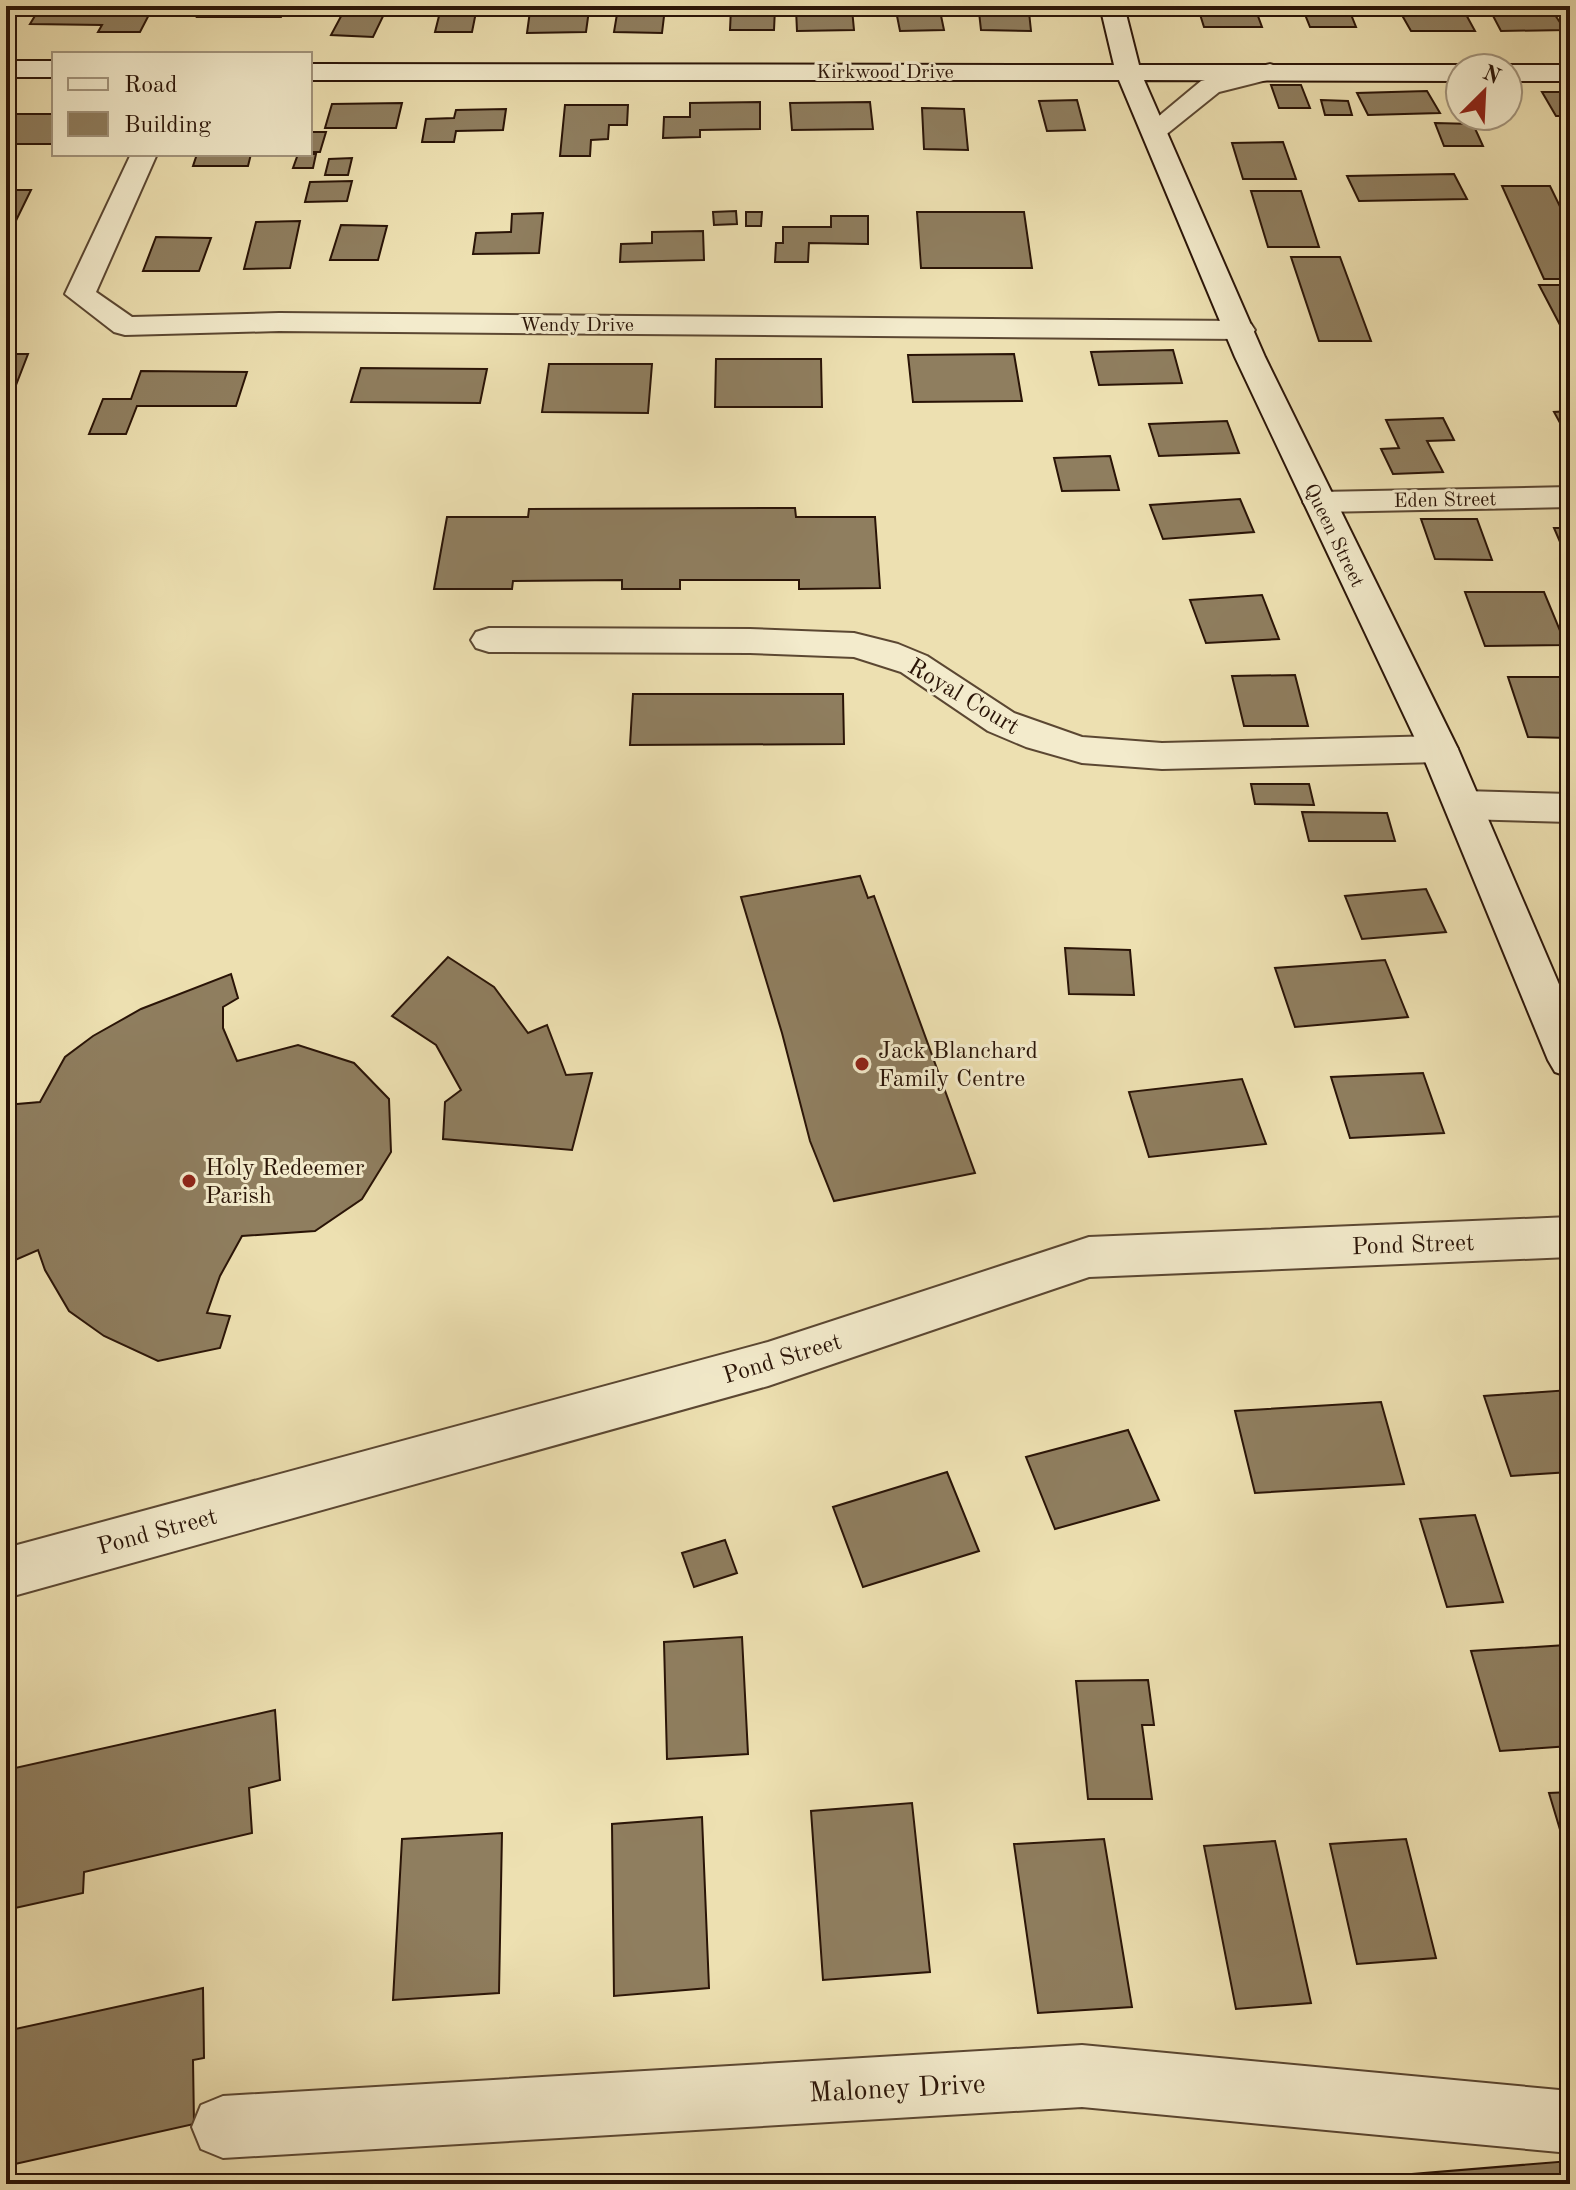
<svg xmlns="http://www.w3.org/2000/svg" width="1576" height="2190" font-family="'Old Standard TT',serif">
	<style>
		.building { fill: #8f7e5f; stroke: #2a1407; stroke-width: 2 }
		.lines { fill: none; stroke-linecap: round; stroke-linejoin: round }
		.street-casing { stroke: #5b4732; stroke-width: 4 }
		.secondary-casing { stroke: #2a1407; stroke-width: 4 }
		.street { fill: #f3ebcc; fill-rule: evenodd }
		.secondary { fill: #f3ebcc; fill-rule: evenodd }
		.poi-dot { fill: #8f2418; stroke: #f3ebcc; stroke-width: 3 }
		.labels { text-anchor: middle; stroke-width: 6; stroke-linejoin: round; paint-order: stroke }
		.far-street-label { font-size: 20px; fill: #2a1407; stroke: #f3ebcc }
		.street-label { font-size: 24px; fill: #2a1407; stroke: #f3ebcc }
		.poi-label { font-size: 24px; fill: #2a1407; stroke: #f3ebcc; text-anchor: start }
		.near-street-label { font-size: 28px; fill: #2a1407; stroke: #f3ebcc }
	</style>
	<rect width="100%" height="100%" fill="#ede0b1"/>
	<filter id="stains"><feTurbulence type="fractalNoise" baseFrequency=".0025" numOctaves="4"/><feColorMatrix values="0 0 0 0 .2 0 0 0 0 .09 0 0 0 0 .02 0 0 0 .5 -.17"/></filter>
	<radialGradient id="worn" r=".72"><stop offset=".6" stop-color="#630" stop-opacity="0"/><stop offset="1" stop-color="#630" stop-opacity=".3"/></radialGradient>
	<!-- building -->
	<g class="building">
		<path d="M41,6H72L153,7L140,32H98L102,25L30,24Z"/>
		<path d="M202,6H286L281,17H197Z"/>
		<path d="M895,6H939L944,30L900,31Z"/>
		<path d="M346,7L387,8L373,37L331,35Z"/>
		<path d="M477,7L472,32H435L441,8Z"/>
		<path d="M1302,7H1348L1356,27H1310Z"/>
		<path d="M618,8H665L662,33L614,32Z"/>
		<path d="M731,8H775L774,30H730Z"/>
		<path d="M1198,8H1255L1262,27H1204Z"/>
		<path d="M796,9H852L854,30L797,31Z"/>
		<path d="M1463,9L1475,31H1411L1399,10Z"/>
		<path d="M589,10L586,32L527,33L530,11Z"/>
		<path d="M979,12H1029L1031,31L981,30Z"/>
		<path d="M1491,12H1553L1565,30L1501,31Z"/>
		<path d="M1271,85H1301L1310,108H1279Z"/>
		<path d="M1427,91L1440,113L1368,115L1357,93Z"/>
		<path d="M1542,92H1570V116H1556Z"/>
		<path d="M1077,100L1085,130L1047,131L1039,101Z"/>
		<path d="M1321,100L1348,101L1352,115H1325Z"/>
		<path d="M760,102V129L700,130V137L663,138L664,117H690V103Z"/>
		<path d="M870,102L873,129L792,130L790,103Z"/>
		<path d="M402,103L396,128H325L332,104Z"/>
		<path d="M565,105H628L627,125H609L608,139L591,140L590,156H560Z"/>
		<path d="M922,108L964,109L968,150L924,149Z"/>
		<path d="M506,109L503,130L456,131L454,142H422L426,119L454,118L456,110Z"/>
		<rect x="6" y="114" width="48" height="30"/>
		<path d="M1435,123L1473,124L1483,146H1444Z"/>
		<path d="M310,132H326L320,152H310Z"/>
		<path d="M1283,142L1296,179H1243L1232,143Z"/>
		<path d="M197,154H251L248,166H193Z"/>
		<path d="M298,154H316L313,168H293Z"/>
		<path d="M352,158L348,175H325L329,159Z"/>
		<path d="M1454,174L1467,199L1359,201L1347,176Z"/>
		<path d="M352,181L347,201L305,202L310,182Z"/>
		<path d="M1502,186H1550L1570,227V279H1544Z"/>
		<path d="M6,190H31L6,241Z"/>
		<path d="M1251,191H1301L1319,247H1268Z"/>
		<path d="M736,211L737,224L714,225L713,212Z"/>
		<path d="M746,212H762L761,226H746Z"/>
		<path d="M917,212H1024L1032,268H921Z"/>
		<path d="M543,213L539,253L473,254L476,233L511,232L512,214Z"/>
		<path d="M831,216H868V244L809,243L808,262H775L776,243H783V227H831Z"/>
		<path d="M300,221L290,268L244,269L256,222Z"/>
		<path d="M341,225L387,226L378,260H330Z"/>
		<path d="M703,231L704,260L620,262L621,244L652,243V232Z"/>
		<path d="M156,237L211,238L199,271H143Z"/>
		<path d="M1291,257H1340L1371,341H1319Z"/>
		<path d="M1539,285H1570V344Z"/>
		<path d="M1173,350L1182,383L1099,385L1091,352Z"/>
		<path d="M6,354H28L6,411Z"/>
		<path d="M1014,354L1022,401L913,402L908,355Z"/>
		<path d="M716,359H821L822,407H715Z"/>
		<path d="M549,364H652L648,413L542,412Z"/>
		<path d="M361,368L487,369L480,403L351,402Z"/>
		<path d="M141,371L247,372L236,406H137L126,434H89L103,399H131Z"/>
		<path d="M1570,411V441L1554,412Z"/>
		<path d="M1443,418L1454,440L1427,441L1443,472L1393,474L1381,449L1399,448L1386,420Z"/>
		<path d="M1227,421L1239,453L1159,456L1149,424Z"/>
		<path d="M1110,456L1119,490L1062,491L1054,458Z"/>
		<path d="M1240,499L1254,532L1163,539L1150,505Z"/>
		<path d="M795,508L796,517H875L880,588L799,589V580H680V589H622V580L513,581L512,589H434L447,517H528L529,509Z"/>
		<path d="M1421,519H1477L1492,560L1435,559Z"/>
		<path d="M1554,528H1570V565Z"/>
		<path d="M1465,592H1544L1566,645L1485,646Z"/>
		<path d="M1262,595L1279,639L1206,643L1190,600Z"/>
		<path d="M1295,675L1308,726H1244L1232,676Z"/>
		<path d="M1508,677H1570V738L1528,737Z"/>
		<path d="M633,694H843L844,744L630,745Z"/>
		<path d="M1251,784H1309L1314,805L1255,804Z"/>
		<path d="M1302,812L1387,813L1395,841H1309Z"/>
		<path d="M860,876L868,898L874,896L975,1173L834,1201L810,1141L782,1033L741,897Z"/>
		<path d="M1426,889L1446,932L1362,939L1345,896Z"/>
		<path d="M1065,948L1130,950L1134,995L1069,994Z"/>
		<path d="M448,957L494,987L528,1033L547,1025L566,1075L592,1073L572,1150L443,1139L445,1102L461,1090L436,1045L392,1016Z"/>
		<path d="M1385,960L1408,1017L1295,1027L1275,968Z"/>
		<path d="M231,974L238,998L223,1007V1028L237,1061L298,1045L354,1063L389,1099L391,1152L362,1199L315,1231L242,1236L220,1276L207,1313L230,1316L220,1348L158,1361L104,1336L69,1311L45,1270L38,1250L6,1264V1105L40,1102L65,1057L93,1036L141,1009Z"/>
		<path d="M1423,1073L1444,1133L1350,1138L1331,1077Z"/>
		<path d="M1242,1079L1266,1144L1149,1157L1129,1092Z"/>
		<path d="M1570,1390V1472L1511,1476L1484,1396Z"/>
		<path d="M1381,1402L1404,1484L1255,1493L1235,1411Z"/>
		<path d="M1128,1430L1159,1500L1055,1529L1026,1457Z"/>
		<path d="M947,1472L979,1551L863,1587L833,1507Z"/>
		<path d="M1475,1515L1503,1602L1447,1607L1420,1519Z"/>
		<path d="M725,1540L737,1573L694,1587L682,1553Z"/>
		<path d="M1570,1629V1746L1500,1751L1471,1651L1566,1645L1561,1630Z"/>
		<path d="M742,1637L748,1754L667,1759L664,1642Z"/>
		<path d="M1148,1680L1154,1725H1142L1152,1799H1088L1076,1681Z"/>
		<path d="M275,1710L280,1780L249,1788L252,1833L84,1872L83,1893L6,1910V1770Z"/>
		<path d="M1570,1792V1863L1549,1793Z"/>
		<path d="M912,1803L930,1972L823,1980L811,1811Z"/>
		<path d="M702,1817L709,1988L614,1996L612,1824Z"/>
		<path d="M502,1833L499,1993L393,2000L402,1839Z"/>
		<path d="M1104,1839L1132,2007L1038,2013L1014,1844Z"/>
		<path d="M1406,1839L1436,1958L1357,1964L1330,1844Z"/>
		<path d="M1275,1841L1311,2003L1236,2009L1204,1846Z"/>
		<path d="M203,1988L204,2058L193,2060L194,2124L6,2166V2031Z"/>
		<path d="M1570,2161V2184H1291Z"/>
	</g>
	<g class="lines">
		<!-- street casing -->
		<g class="street-casing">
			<g id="street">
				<path d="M1270,64L1279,67L1283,72L1279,77L1219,92L1163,137H1145L1141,131L1201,81Z"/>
				<path d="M131,154H157L96,292L132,317L279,313L1240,321L1251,324L1255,330L1251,336L1240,339L279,331L125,335L114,332L65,294Z"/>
				<path d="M1570,487V507L1320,512L1308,509L1303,502L1308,495L1320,492Z"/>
				<path d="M489,628L750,629L854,633L898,644L927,656L1014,713L1082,737L1162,743L1439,736L1452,740L1458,749L1452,758L1439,762L1162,769L1082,763L1026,747L988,731L901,672L854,657L750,653L489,652L476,648L471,640L476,632Z"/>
				<path d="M1463,791L1570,794V822L1463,819L1449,815L1444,805L1449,795Z"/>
				<path d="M1570,1217V1257L1089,1277L768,1386L6,1598V1548L768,1342L1089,1237Z"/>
				<path d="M1082,2045L1570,2091V2153L1082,2107L223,2158L201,2149L192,2127L201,2105L223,2096Z"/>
			</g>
		</g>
		<!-- secondary casing -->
		<g class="secondary-casing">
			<g id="secondary">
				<path d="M1100,6H1124L1139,65H1460L1469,68H1460V81L1144,80L1265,357L1458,749L1570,1010V1077L1555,1072L1548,1060L1420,749L1235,357L1119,80H310V64L1114,65Z"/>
				<rect x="6" y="61" width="48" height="16"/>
				<path d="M1508,65H1570V81H1508V68H1499Z"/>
			</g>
		</g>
		<!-- street -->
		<use href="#street" class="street"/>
		<!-- secondary -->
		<use href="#secondary" class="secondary"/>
	</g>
	<!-- markers -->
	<g class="poi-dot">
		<circle cx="862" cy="1064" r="8"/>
		<circle cx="189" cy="1181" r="8"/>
	</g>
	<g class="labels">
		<!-- far-street labels -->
		<g class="far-street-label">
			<text x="885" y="78">Kirkwood Drive</text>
			<text x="577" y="331">Wendy Drive</text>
			<text transform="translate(1445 499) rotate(-1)" y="7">Eden Street</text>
			<text transform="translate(1335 535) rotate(64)" y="7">Queen Street</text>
		</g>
		<!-- street labels -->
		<g class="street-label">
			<text transform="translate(964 696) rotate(31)" y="8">Royal Court</text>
			<text transform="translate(1413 1244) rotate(-2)" y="8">Pond Street</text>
			<text transform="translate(782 1358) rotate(-17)" y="8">Pond Street</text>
			<text transform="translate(157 1531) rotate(-15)" y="8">Pond Street</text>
		</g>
		<!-- poi labels -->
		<g class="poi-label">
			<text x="878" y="1058">Jack Blanchard<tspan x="878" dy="28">Family Centre</tspan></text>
			<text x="205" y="1175">Holy Redeemer<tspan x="205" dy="28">Parish</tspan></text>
		</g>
		<!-- near-street labels -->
		<g class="near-street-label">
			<text transform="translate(897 2087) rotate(-3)" y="10">Maloney Drive</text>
		</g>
	</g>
	<!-- margin -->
	<rect width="1576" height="2190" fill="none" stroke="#ede0b1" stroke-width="32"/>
	<rect x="8" y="8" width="1560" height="2174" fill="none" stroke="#2a1407" stroke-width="4"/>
	<rect x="16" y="16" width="1544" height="2158" fill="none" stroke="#2a1407" stroke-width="2"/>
	<!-- legend -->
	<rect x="52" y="52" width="260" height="104" fill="#f3ebcc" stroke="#a3957d" stroke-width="2"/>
	<rect x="68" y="78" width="40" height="12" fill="#f3ebcc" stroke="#a3957d" stroke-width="2"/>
	<text x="124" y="92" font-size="24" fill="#2a1407">Road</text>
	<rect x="68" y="112" width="40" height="24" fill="#8f7e5f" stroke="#a3957d" stroke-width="2"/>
	<text x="124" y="132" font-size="24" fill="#2a1407">Building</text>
	<!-- north arrow -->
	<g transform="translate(1484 92) rotate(24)"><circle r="38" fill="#f3ebcc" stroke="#a3957d" stroke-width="2"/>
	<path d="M0-6L14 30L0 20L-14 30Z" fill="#8f2418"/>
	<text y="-12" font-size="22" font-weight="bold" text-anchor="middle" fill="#2a1407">N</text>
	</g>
	<rect width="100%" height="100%" filter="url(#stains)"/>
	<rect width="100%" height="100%" fill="url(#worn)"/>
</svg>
